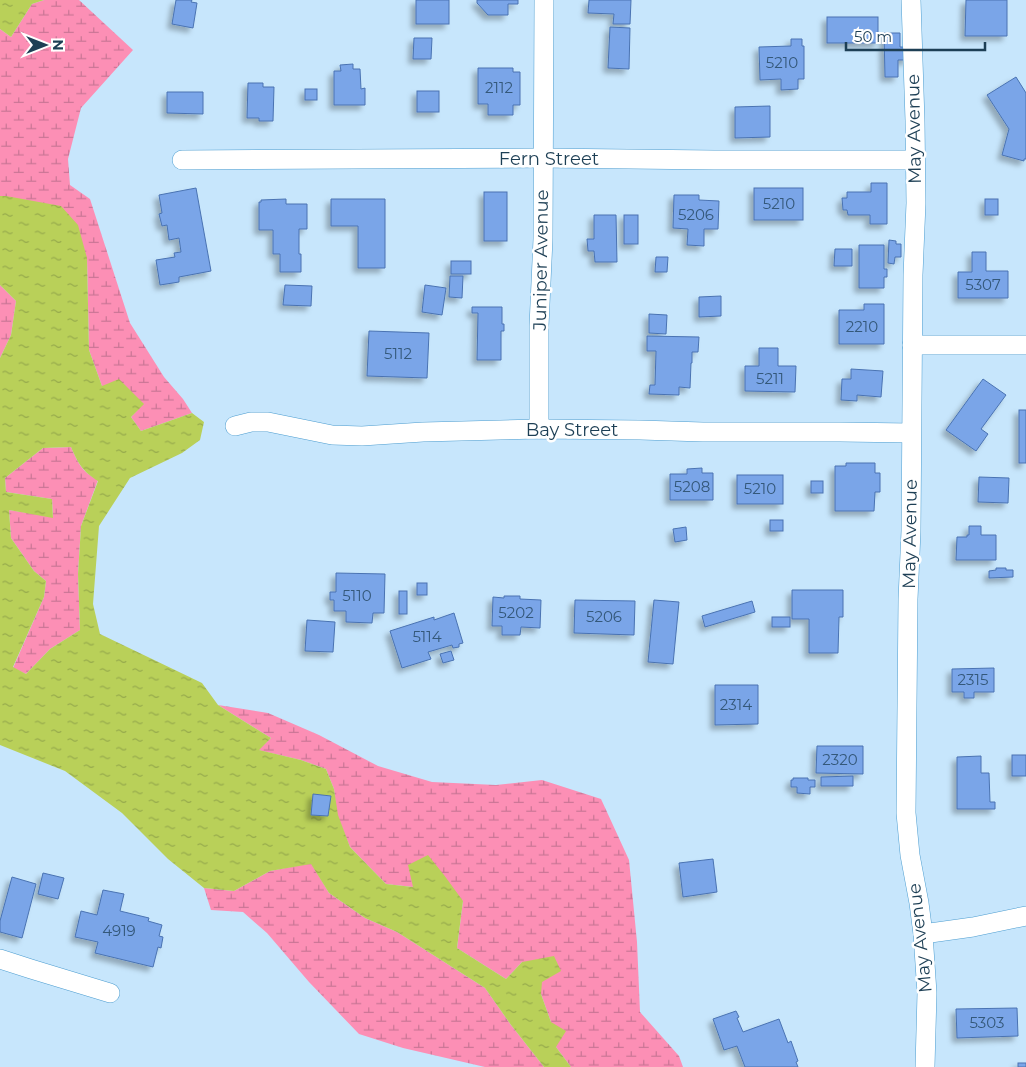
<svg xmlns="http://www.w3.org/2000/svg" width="1026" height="1067" font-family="Montserrat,sans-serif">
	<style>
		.wetland { fill: url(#wetland-marsh) }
		.water { fill: url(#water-ripples); fill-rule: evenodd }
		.building { fill: #7aa5e8; stroke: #4a73b2; filter: url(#shadow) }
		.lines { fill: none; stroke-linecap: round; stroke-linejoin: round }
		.minor-casing { stroke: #4c9dd0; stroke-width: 20 }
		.minor { stroke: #fff; stroke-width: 19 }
		.labels { text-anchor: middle; stroke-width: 5; stroke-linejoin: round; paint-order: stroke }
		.number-label { font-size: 15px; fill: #34587a }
		.street-label { font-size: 18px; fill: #1d3f55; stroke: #fff }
	</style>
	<defs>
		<pattern id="wetland-marsh" width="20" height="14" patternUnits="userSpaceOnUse" patternTransform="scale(1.25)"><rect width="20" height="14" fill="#fc8fb5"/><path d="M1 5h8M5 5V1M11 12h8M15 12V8" fill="none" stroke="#cb7696"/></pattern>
		<pattern id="water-ripples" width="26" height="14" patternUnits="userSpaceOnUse" patternTransform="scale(1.25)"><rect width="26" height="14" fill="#b9d059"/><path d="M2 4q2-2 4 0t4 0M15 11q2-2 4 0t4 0" fill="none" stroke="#96aa4c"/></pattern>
		<filter id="shadow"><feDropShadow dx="-4.5" dy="4.5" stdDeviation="2.5" flood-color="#0004"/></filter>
	</defs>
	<rect width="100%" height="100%" fill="#c7e6fc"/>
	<!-- wetland -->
	<g class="wetland">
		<path d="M44,0H79L133,50L81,108L68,159L70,185L90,199L130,323L164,377L183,399L192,413L141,431L131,417L143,404L102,386L89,350L87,258L6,196H0V29L11,37L32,4Z"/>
		<path d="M0,285L16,301L11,335L0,358Z"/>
		<path d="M71,447C78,463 82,472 98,480L81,526L78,574L80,630L50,649L26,674L13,668L44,597L46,581L34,571L11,538L9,510L53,517L52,499L6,492L5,478L43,448Z"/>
		<path d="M218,705L268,713L319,735L378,766L432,782L496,785L542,780L601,799L629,860L637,942L640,1012L679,1056L683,1067H571L556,1047L551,1022L541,994V982L522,962L506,979L457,948L463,901L413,887L386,884L350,847L337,815L334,789L326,769L301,760L258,750L271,738Z"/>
		<path d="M311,863L329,893L365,918L397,932L485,988L511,1025L544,1067H485L403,1048L359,1034L309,982L267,933L243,912L211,910L204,888L234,891L270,871Z"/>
	</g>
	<!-- water -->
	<g class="water">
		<path d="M0,0H44L32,4L11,37L0,29Z"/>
		<path d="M0,196H6L61,206L78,225L87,258L89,350L102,386L119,379L144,404L131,417L141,431L192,413L204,422L200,440L182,453L130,478L99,526L93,604L100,634L202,683L218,705L271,738L259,750L301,760L326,769L334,789L338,815L350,847L386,884L413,887L408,865L428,855L444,875L463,901L457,948L506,979L522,962L554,956L561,971L542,982L541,994L551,1022L566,1031L556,1047L571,1067H544L511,1025L485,988L397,932L365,918L329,893L311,864L270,871L234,891L204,888L168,859L122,813L65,771L0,745V358L11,335L16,301L0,285ZM71,447C78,463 82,471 98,481L81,526L78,574L80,630L50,649L26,674L13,667L44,597L46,581L34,571L11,538L9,510L53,518L52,499L6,492L5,478L43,448Z"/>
	</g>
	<!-- building -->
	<g class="building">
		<path d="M176,0H192L191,2L197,3L193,28L172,24Z"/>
		<rect x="416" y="0" width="33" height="24"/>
		<path d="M477,0H518V4H508V15H488L477,3Z"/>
		<path d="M589,0H631L630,24H613L614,14L588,13Z"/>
		<path d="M966,0H1007V36H965Z"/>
		<rect x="827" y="17" width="51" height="26"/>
		<path d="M610,27L630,28L629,69L608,68Z"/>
		<path d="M884,33H900V47H908L909,60H898V77H885Z"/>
		<path d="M414,38H432L431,59H413Z"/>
		<path d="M791,39H802V46H804V79H798V89L781,90V79L760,80L759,47L791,46Z"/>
		<path d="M353,64V69H360L361,89L365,88V105H334V71H341L340,65Z"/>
		<path d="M478,68H513V72H520V105H513V115H488V104H478Z"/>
		<path d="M1016,77L1026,93V159H1024V161L1002,155L1009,129L987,95Z"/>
		<path d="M248,83H263V87H274L273,121H259V118H247Z"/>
		<rect x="305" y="89" width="12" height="11"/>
		<rect x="417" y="91" width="22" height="21"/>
		<path d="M167,92H203V114L167,113Z"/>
		<path d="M770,106V137L735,138V107Z"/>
		<path d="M871,183H887V224H870V215H848L847,210H843L842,198H847V192H871Z"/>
		<path d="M196,188L211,271L179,277V282L160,285L156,260L175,257L174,253L181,252L179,238L169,240L167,225L162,226L159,214L162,213L159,195Z"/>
		<rect x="754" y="188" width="49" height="32"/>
		<rect x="484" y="192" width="23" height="49"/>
		<path d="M674,195H699V200L719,201L718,229H704V246L687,245L688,229L673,228Z"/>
		<path d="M286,199V204H307V229H299V254H301V272H280V254H273V230H259V202H261V200Z"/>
		<path d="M331,199H385V268H358V226H331Z"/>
		<rect x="985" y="199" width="13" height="16"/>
		<path d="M594,215H616L617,262H595L594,251H588L587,239H594Z"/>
		<rect x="624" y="215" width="14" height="29"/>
		<path d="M889,240L896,241V244H901V257H895L894,264L888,263Z"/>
		<path d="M859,245H884V269H887V277H884V288H859Z"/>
		<path d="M835,249H852V266H834Z"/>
		<path d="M972,252H986V271H1008V298H958V272H972Z"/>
		<path d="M656,257H668L667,272H655Z"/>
		<rect x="451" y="261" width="20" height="13"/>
		<path d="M450,276H463L462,298L449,297Z"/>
		<path d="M285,285L312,286L311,306L283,305Z"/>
		<path d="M425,285L446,288L442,315L422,312Z"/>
		<path d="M721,296V316L699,317V297Z"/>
		<path d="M864,304H884V344H839V310H864Z"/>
		<path d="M472,307H502V324H504V331H501V360H477L478,313H472Z"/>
		<path d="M649,314L667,315L666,334L649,333Z"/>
		<path d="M369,331L429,333L427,378L367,376Z"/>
		<path d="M647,336L699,337L698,352H692V363H691L690,388L679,387V395L649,394L650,385H655L656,351H647Z"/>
		<path d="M759,348H778V366H796L795,392L745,391V366H759Z"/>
		<path d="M851,369L883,371L881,397L857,395V401L841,400L842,379H851Z"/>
		<path d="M983,379L1006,395L981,429L988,434L976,451L946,430Z"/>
		<rect x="1019" y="410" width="7" height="53"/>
		<path d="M846,463H875V473H880V492H875L874,511H835V466H846Z"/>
		<path d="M702,468V473H713V500H670V474H687V469Z"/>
		<rect x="737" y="475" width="46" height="29"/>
		<path d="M979,477L1009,478L1008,503L978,502Z"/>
		<rect x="811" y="481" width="12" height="12"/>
		<rect x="770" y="520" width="13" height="11"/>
		<path d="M969,526H981V535H996V560H956L957,537H967V535H969Z"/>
		<path d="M686,527L687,540L675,542L673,529Z"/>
		<path d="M996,568H1006V570H1013V577L989,578V571L996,570Z"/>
		<path d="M336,573L385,574L384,613H373L372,623L346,622V611H334V600H330V592H336Z"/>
		<rect x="417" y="583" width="10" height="12"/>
		<path d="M792,590H843V617H839L838,653H809V619H792Z"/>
		<rect x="399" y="591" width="8" height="23"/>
		<path d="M504,596H520V599L541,600L540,628L521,627L520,635H502V626H492L493,597L504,598Z"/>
		<path d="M575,600L635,601L634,635L574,633Z"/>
		<path d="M654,600L679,602L673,664L648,662Z"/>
		<path d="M752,601L755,612L705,627L702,616Z"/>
		<path d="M454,613L463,643L459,644V647L453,648L452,645L428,652L431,659L402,668L390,631L434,617V620Z"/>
		<rect x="772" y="617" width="18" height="10"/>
		<path d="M307,620L335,622L333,652L305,651Z"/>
		<path d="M451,651L454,660L443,663L440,654Z"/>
		<path d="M994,668V692H974V698H964V692H952V669Z"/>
		<path d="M715,685H758V724L715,725Z"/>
		<path d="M817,746H863V774L816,773Z"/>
		<rect x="1012" y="755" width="14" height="21"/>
		<path d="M981,756V773H989L990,802H995V809H957V757Z"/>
		<path d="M853,776V786H821V777Z"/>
		<path d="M793,778H808V780H815V787H810V794L797,793V787H791V780H793Z"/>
		<path d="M313,794L331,796L328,816L311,815Z"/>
		<path d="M713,859L717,892L683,897L679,863Z"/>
		<path d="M43,873L64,878L58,899L38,894Z"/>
		<path d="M12,877L36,884L22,938L0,932V921Z"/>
		<path d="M103,890L124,894L120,911L149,918L148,921L162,925L159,936L163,937L161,948L158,947L153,967L95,953L98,942L75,937L81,911L97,915Z"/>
		<path d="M1017,1008L1018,1036L957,1038L956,1009Z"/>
		<path d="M736,1011L739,1017L737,1018L743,1032L779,1019L788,1043L791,1041L798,1061L796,1062L798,1067H745L737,1046L724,1050L713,1019Z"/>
		<rect x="1018" y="1063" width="8" height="4"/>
	</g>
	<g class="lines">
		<!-- minor casing -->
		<g class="minor-casing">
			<g id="minor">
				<path d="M911,0L915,121L916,203L913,275L911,531L908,599L906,813L910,855L919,903L923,934L927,993L925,1067"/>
				<path d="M182,160L543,158L714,160H915"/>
				<path d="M912,345H1026"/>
				<path d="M235,426L251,422H268L332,435L362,436L423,432L539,429L640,430L703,432H840L911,433"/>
				<path d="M539,429V326L543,239L544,0"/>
				<path d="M923,934L973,927L1026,916"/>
				<path d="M0,959L31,969L110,993"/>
			</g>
		</g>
		<!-- minor -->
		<use href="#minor" class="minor"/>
	</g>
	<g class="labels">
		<!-- number labels -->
		<g class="number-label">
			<text x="782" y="68">5210</text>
			<text x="499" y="93">2112</text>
			<text x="779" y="209">5210</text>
			<text x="696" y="220">5206</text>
			<text x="983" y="290">5307</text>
			<text x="862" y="332">2210</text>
			<text x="398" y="359">5112</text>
			<text x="770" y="384">5211</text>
			<text x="692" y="492">5208</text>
			<text x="760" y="494">5210</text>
			<text x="357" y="601">5110</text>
			<text x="516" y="618">5202</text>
			<text x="604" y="622">5206</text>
			<text x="427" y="642">5114</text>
			<text x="973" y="685">2315</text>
			<text x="736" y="710">2314</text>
			<text x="840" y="765">2320</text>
			<text x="119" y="936">4919</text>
			<text x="987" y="1028">5303</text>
		</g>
		<!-- street labels -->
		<g class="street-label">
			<text transform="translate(914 129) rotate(-91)" y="6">May Avenue</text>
			<text x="549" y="165">Fern Street</text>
			<text transform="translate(541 260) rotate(-89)" y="6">Juniper Avenue</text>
			<text x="572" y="436">Bay Street</text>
			<text transform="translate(910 534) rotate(-89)" y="6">May Avenue</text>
			<text transform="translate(920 938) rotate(-96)" y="6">May Avenue</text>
		</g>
	</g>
	<!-- north arrow -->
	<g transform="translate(45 45) rotate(90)" stroke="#ffffff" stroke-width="4" paint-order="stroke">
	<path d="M0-4L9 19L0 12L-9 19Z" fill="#1d3f55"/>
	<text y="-8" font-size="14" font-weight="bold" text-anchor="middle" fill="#1d3f55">N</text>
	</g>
	<!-- scale -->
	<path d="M846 42v8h139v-8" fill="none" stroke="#1d3f55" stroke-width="2.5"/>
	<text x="854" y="42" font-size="15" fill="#1d3f55" stroke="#ffffff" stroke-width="4" paint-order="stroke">50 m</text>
</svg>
